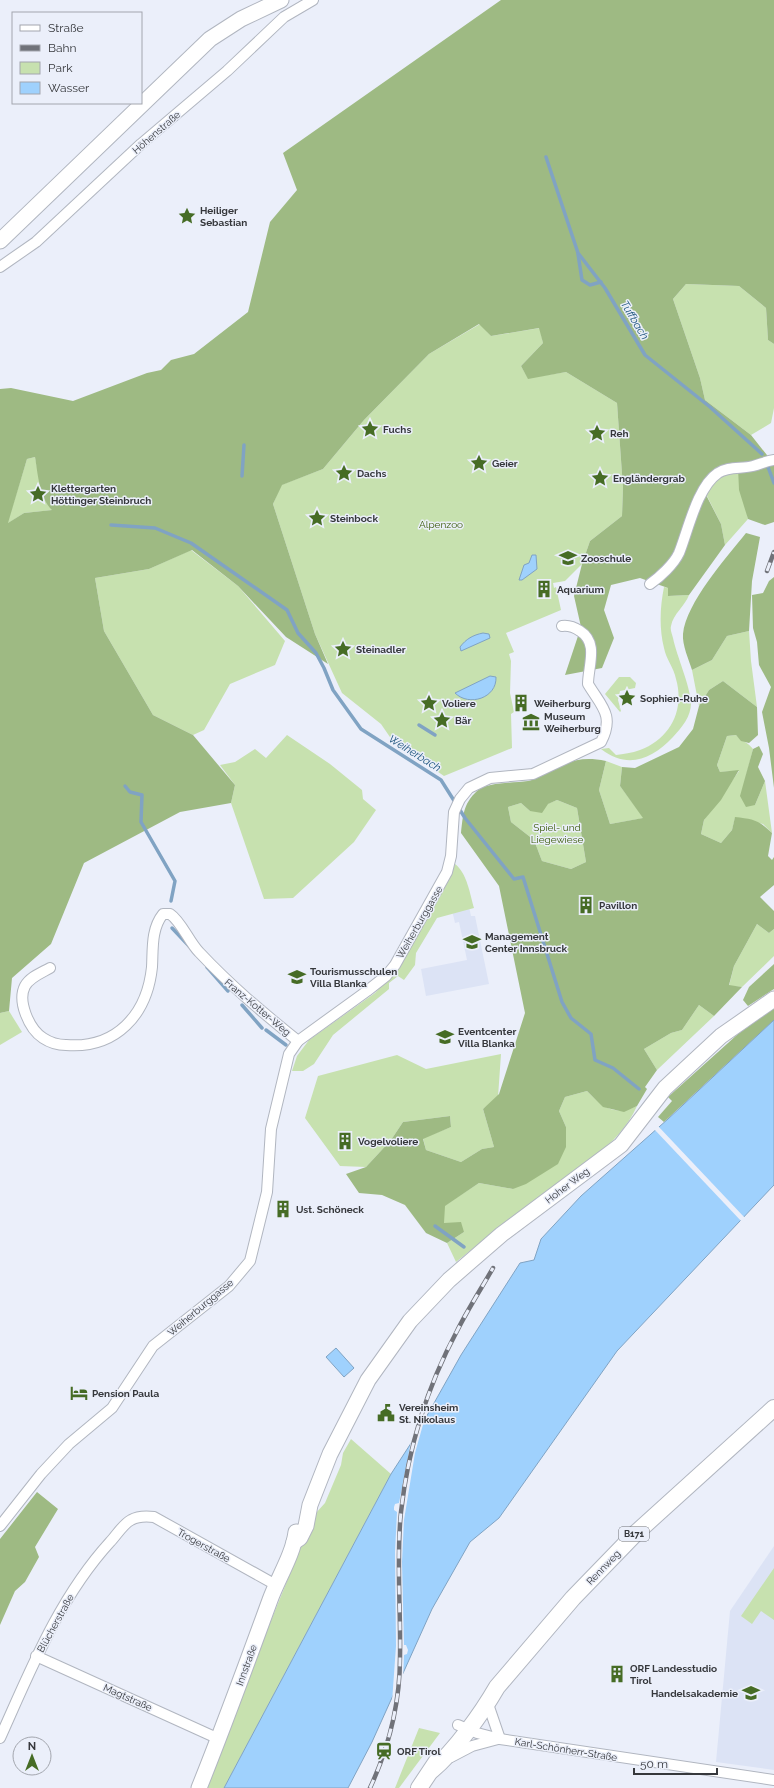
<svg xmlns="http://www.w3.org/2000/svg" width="774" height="1788" font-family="Raleway,sans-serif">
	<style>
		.built { fill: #dce3f5 }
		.green { fill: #c7e1af }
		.forest { fill: #9eba83; fill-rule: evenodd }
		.water { fill: #9fd1fd; stroke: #80a3c3 }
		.pier { fill: #ebeffa }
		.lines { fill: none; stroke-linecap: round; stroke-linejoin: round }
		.stream { stroke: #80a3c3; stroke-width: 3.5 }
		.street-casing { stroke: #b1b6c0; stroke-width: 12 }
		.secondary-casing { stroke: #b1b6c0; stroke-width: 17 }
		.primary-casing { stroke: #b1b6c0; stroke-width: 18 }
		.street { stroke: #fff; stroke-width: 10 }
		.secondary { stroke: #fff; stroke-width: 15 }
		.primary { stroke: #fff; stroke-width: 16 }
		.rail-casing { stroke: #707279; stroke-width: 4.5 }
		.rail { stroke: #ebeffa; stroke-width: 3; stroke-dasharray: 9; stroke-linecap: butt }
		.labels { text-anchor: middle; stroke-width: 3; stroke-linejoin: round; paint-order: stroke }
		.shield { fill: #ebeffa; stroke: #6c6f75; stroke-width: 1 }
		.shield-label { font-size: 9px; font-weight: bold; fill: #36383c }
		.street-label { font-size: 10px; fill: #36383c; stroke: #ebeffa }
		.poi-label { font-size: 10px; font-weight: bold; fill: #36383c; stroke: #ebeffa; text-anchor: start }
		.park-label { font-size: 10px; fill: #3b5c09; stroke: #ebeffa }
		.water-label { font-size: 11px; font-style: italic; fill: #1d547d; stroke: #ebeffa }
	</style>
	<rect width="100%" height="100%" fill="#ebeffa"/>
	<!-- built -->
	<g class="built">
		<path d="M469,907L471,916H475L489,984L426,996L421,969L467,960L459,922L455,923L452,910Z"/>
		<path d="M774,1546V1770L716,1762L730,1611Z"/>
	</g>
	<!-- green -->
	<g class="green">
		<path d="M686,284L739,286L766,308L768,340L774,344V408L771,423L751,435L705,400L700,378L673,299Z"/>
		<path d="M480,324L491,336L540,328L543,343L521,366L528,378L566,372L617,403L623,488L622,516L590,541L582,564L565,581L553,583L554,588L556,587L561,610L506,633L514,652L509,654L511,661L510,693L514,712L511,714L512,748L444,776L392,740L381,724L342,693L315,634L273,504L281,485L323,469L364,420L429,354Z"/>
		<path d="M35,457L42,492L53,510L24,513L7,524L27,459Z"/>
		<path d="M738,467L748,519L725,545L721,524L704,490L710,480Z"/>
		<path d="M191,550L238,586L285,641L275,665L230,684L204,730L193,735L153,715L104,631L95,578L149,569Z"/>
		<path d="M664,587L668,588L669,596L689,595C685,606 673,614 671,626C670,630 672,634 673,638C677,657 690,685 691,703C691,717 682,727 673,737C652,759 628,770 601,749L609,748L616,755C623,754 632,753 640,750C670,739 685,710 676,679C674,668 666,659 664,648C659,628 660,607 664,587Z"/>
		<path d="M749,631L751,661L757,707L723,681L709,690L699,706L692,670L712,660L727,636Z"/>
		<path d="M619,677H630L636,683L635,688L620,691L618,700L621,711L620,712L605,694Z"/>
		<path d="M287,735L330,764L362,790L363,799L376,810L354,842L293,898L264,899L231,803L235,785L220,765L235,762L255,749L266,758Z"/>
		<path d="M736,735C741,741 748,742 753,749L741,796L755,805L765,781L772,833L763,824L735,818L732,830L721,843L701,834L704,820L739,771L720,772L717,765L727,736Z"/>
		<path d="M606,761L622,767L620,786L644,818L610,824L599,790Z"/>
		<path d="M557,800L577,808L586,862L571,869L542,861L534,840L511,822L508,807L521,803L530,811Z"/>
		<path d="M455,864C467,873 470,894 474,908L437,918L416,953L415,965L404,980L398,976L389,983V989L333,1035L314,1064L303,1071H292L297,1056L309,1040L375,993L400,966L450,878Z"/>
		<path d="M757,924L769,933L774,929V956L742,987L729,986L734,966Z"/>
		<path d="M699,1005L714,1016L657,1070L644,1049L671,1033L682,1030Z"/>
		<path d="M9,1011L22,1032L0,1045V1013Z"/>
		<path d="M501,1054L498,1097L483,1109L494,1147L482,1149L461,1162L426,1150L423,1138L451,1127L450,1116L403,1122L391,1140L366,1167L340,1166L305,1118L318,1076L397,1055L426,1069Z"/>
		<path d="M587,1091C604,1108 613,1116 637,1106C618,1148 574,1171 538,1198C510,1219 483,1240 456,1262L447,1243L464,1232L444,1223V1206L479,1183L513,1189L566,1127L559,1111L565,1097Z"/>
		<path d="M351,1439L391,1474L224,1788H203L309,1527L315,1514L325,1503L341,1465L343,1453Z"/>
		<path d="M774,1568V1620L761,1611L752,1624L741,1616Z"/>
		<path d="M419,1728L440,1733L399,1788H395Z"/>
	</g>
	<!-- forest -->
	<g class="forest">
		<path d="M501,0H774V344L768,340L766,308L739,286L686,284L673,299L700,378L705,400L751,435L774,464V522L765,525L748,519L739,490L738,467L729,468L704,491L721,524L725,545L689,595L668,596V588L640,578L611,585L604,610L614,638L602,668L565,675L581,627L574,596L582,564L590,541L622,516L623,488L617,403L566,372L528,379L521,366L543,343L539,328L491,336L479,324L429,354L364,420L323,469L282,485L273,504L315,634L328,664L286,637L238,586L192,550L149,569L95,578L104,631L153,715L193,735L235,785L231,803L180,812L84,863L51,944L12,978L9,1011L0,1013V389L11,388L73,401L147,373L161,370L171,360L194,354L248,312L270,222L297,190L283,153ZM35,457C38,474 39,497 52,510L24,513L8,523L27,459Z"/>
		<path d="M746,533L760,537L752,581L749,631L727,636L712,660L692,670C689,660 682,645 683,634C686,603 726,558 746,533Z"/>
		<path d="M774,577V788L769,748L762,712L771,687L759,665L757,642L753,628L752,595L763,593L769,581Z"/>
		<path d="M723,681L757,707L758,735L749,743L741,741L736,735L727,736L717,765L720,772L739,770L721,800L704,820L701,834L721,843L732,830L735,817C753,819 759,820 772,833L768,856L772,860L774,857V885L760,897L774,911V929L769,933L757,924L734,966L729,985L742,987L714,1016L699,1005L682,1030L671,1033L644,1049L657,1070L645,1087L647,1089L637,1106L624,1112L603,1107L587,1091L565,1097L559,1111L566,1127V1147L558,1164L526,1184L513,1189L479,1183L445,1206L444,1223L461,1222L464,1232L447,1243L426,1233L405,1205L382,1195L359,1193L346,1174L366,1167L391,1140L403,1122L450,1116L451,1127L423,1139L426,1150L461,1162L482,1149L494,1147L483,1109L499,1094L525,1013L499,886L461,833C463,816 463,804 477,791C486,782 514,783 528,781C534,780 541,776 547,773C570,761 580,756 606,761L599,790L610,824L643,818L620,786L622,767L635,768L679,747L693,729L699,706L709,690ZM557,800L577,808L586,862L571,869L542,861L534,840L511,822L508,807L521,803L530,811L542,813L548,804Z"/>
		<path d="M759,746L763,754L758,767L765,781L755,805L746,807L740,796L753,749Z"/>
		<path d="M774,964V989L748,1006L743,1000L749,987Z"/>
		<path d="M774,1008V1020L664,1122L658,1117L672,1101L668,1097L738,1034Z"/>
		<path d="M37,1492L58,1509L35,1547L39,1557L25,1582L15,1591L0,1625V1539Z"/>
	</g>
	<!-- water -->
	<g class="water">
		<path d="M532,555H536L537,569L522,580H519L524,565L529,563Z"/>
		<path d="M483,633L489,634L490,638L461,651L460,647C466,639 473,635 483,633Z"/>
		<path d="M490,676L496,677C497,698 469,707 455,693Z"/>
		<path d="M774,1020V1185L617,1351L499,1518L470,1542L432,1609L372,1742L348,1788H224L391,1474L415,1437L461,1355L520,1263L534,1260L541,1239L581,1196L668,1119Z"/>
		<path d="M336,1348L354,1368L344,1377L326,1357Z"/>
	</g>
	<!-- pier -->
	<g class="pier">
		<path d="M658,1126L745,1218L742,1222L654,1129Z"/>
		<path d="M426,1414L415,1453L404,1520L402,1562L404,1645H406L408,1650L407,1654L404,1655L403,1679L392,1702L396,1646L395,1552L397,1512L394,1510V1507L395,1504L399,1503L411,1441Z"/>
	</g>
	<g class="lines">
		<!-- stream -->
		<g class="stream">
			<path d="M546,157L578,253L605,288L645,355L710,407L762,454"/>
			<path d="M578,254L582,280L590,285L601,282"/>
			<path d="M768,467L774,483"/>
			<path d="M242,476L244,445"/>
			<path d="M111,525L155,528L191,543L287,610L298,633L316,653L324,668L333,690L361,729L441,780L465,818L514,879L523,877L562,1002L571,1018L591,1034L595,1060L613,1068L639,1089"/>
			<path d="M419,725L435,735"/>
			<path d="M125,786L130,792L142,795L141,822L175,881L171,901"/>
			<path d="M172,928L189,946"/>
			<path d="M207,967L228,991"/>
			<path d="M242,1005L262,1028"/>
			<path d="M266,1030L286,1045"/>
			<path d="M435,1226L464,1247"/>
		</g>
		<!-- street casing -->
		<g class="street-casing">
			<g id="street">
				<path d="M0,267L36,242L141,144L227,71L284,17L313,0"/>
				<path d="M650,584C660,577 674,564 679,553C688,531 697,487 718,473C728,466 742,469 753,466C761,464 766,461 774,460"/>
				<path d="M50,968C41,973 30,977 25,986C17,1001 29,1029 43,1038C49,1042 58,1045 66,1045C116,1049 147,1015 152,967C153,949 151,929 163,914H170C181,921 189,942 199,952C231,986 262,1012 298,1041"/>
				<path d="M0,1526L41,1474L69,1444L112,1408L153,1346L229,1286L250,1261L267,1192L271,1129L289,1054L298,1041L367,991L386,976L395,965L447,872L451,856L454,812L460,799L469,788L490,778L533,774L601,742C615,715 601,706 588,684C588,666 599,643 580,631C574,627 569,625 562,626"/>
				<path d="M36,1656L219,1739"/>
				<path d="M488,1704L500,1739"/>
				<path d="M458,1725L477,1733L500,1739L774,1780"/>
				<path d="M0,1738C31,1669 59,1598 110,1542C116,1536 123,1524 131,1520C138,1516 146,1516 154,1517L276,1585"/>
				<path d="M451,1757L472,1746L498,1739"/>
			</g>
		</g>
		<!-- secondary casing -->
		<g class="secondary-casing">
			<g id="secondary">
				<path d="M0,241L210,39L241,19L281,0"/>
				<path d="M294,1542L300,1538L306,1526L310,1505L330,1454L368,1380L410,1321L449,1280L502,1234L621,1145L665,1088L721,1036L774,999"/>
				<path d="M199,1788C224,1726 247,1663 270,1600C278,1578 293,1555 296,1532"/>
			</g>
		</g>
		<!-- primary casing -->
		<g class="primary-casing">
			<g id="primary">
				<path d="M432,1770C455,1751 482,1713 497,1687L573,1598L636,1533L774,1408"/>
				<path d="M419,1788L437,1761"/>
			</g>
		</g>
		<!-- street -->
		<use href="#street" class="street"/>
		<!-- secondary -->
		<use href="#secondary" class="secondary"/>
		<!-- primary -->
		<use href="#primary" class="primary"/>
		<!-- rail casing -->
		<g class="rail-casing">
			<g id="rail">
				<path d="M767,571L774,552"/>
				<path d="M370,1788C389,1747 400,1702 400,1657C401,1608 396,1560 401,1512C408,1449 427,1387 457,1331C468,1309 481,1289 493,1268"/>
			</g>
		</g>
		<!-- rail -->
		<use href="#rail" class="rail"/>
	</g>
	<!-- icons -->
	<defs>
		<g id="sight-bare" transform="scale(1.38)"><path d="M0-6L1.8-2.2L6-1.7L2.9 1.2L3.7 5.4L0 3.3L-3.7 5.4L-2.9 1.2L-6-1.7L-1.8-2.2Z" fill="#466c25" stroke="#ebeffa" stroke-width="2.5" paint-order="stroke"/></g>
		<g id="school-bare" transform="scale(1.38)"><path d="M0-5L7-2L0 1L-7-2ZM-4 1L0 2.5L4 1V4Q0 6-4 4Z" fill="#466c25" stroke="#ebeffa" stroke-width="2.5" paint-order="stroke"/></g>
		<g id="building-bare" transform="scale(1.38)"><path d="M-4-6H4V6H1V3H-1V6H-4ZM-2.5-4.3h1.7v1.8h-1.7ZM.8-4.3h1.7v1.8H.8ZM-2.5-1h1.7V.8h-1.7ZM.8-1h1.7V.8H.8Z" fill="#466c25" stroke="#ebeffa" stroke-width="2.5" paint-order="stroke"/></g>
		<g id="museum-bare" transform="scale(1.38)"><path d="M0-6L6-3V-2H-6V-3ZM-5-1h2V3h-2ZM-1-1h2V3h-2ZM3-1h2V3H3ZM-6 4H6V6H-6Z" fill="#466c25" stroke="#ebeffa" stroke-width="2.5" paint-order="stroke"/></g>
		<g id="university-bare" transform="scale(1.38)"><path d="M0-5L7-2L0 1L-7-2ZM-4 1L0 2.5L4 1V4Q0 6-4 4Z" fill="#466c25" stroke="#ebeffa" stroke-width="2.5" paint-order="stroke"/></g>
		<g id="hotel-bare" transform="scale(1.38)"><path d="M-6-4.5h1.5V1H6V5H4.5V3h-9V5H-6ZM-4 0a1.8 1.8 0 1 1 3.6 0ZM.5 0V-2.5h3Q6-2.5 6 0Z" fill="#466c25" stroke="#ebeffa" stroke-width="2.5" paint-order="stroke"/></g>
		<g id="civic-bare" transform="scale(1.38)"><path d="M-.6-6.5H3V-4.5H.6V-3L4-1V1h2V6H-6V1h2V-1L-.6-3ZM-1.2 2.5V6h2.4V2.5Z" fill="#466c25" stroke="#ebeffa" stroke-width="2.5" paint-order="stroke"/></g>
		<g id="station-bare" transform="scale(1.38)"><path d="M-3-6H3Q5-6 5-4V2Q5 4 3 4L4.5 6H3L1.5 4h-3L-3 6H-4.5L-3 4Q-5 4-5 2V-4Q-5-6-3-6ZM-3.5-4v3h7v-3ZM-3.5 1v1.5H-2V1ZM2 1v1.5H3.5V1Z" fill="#466c25" stroke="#ebeffa" stroke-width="2.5" paint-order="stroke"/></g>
	</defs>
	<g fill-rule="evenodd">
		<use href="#sight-bare" x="187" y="216"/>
		<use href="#sight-bare" x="370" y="429"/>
		<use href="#sight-bare" x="597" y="433"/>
		<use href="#sight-bare" x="479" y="463"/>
		<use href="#sight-bare" x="344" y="473"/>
		<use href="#sight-bare" x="600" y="478"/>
		<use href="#sight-bare" x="38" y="494"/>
		<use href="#sight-bare" x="317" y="518"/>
		<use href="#school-bare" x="568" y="558"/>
		<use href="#building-bare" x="544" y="589"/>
		<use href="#sight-bare" x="343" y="649"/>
		<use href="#sight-bare" x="627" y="698"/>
		<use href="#sight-bare" x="429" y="703"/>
		<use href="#building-bare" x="521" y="703"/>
		<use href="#sight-bare" x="442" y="720"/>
		<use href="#museum-bare" x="531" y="722"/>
		<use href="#building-bare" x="586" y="905"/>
		<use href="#university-bare" x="472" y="942"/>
		<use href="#university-bare" x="297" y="977"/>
		<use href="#university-bare" x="445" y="1037"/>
		<use href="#building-bare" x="345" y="1141"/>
		<use href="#building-bare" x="283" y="1209"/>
		<use href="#hotel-bare" x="79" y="1393"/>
		<use href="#civic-bare" x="386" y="1413"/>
		<use href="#building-bare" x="617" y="1674"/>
		<use href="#school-bare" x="751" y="1693"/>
		<use href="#station-bare" x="384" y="1751"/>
	</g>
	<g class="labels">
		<!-- shield labels -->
		<rect class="shield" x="619" y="1527" width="30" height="14" rx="3"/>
		<g class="shield-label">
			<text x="634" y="1537">B171</text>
		</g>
		<!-- street labels -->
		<g class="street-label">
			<text transform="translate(156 132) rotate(-41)" y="4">Höhenstraße</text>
			<text transform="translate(419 922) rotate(-60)" y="4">Weiherburggasse</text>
			<text transform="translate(258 1007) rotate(40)" y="4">Franz-Kotter-Weg</text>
			<text transform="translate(567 1185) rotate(-37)" y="4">Hoher Weg</text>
			<text transform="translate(200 1307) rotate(-40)" y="4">Weiherburggasse</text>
			<text transform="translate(204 1545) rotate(29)" y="4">Trogerstraße</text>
			<text transform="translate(603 1567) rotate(-46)" y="4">Rennweg</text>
			<text transform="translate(55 1623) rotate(-61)" y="4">Blücherstraße</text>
			<text transform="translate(246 1665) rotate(-70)" y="4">Innstraße</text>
			<text transform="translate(128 1697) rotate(24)" y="4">Magtstraße</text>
			<text transform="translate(566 1749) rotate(9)" y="4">Karl-Schönherr-Straße</text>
		</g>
		<!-- poi labels -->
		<g class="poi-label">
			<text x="200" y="214">Heiliger<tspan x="200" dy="12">Sebastian</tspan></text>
			<text x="383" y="433">Fuchs</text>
			<text x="610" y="437">Reh</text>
			<text x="492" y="467">Geier</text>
			<text x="357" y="477">Dachs</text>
			<text x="613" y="482">Engländergrab</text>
			<text x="51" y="492">Klettergarten<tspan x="51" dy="12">Höttinger Steinbruch</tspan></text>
			<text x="330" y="522">Steinbock</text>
			<text x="581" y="562">Zooschule</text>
			<text x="557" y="593">Aquarium</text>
			<text x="356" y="653">Steinadler</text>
			<text x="640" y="702">Sophien-Ruhe</text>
			<text x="442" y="707">Voliere</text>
			<text x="534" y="707">Weiherburg</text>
			<text x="544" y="720">Museum<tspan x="544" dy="12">Weiherburg</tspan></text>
			<text x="455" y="724">Bär</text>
			<text x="599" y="909">Pavillon</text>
			<text x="485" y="940">Management<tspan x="485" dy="12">Center Innsbruck</tspan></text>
			<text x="310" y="975">Tourismusschulen<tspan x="310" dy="12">Villa Blanka</tspan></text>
			<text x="458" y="1035">Eventcenter<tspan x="458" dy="12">Villa Blanka</tspan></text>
			<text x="358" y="1145">Vogelvoliere</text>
			<text x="296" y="1213">Ust. Schöneck</text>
			<text x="92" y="1397">Pension Paula</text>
			<text x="399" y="1411">Vereinsheim<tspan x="399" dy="12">St. Nikolaus</tspan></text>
			<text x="630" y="1672">ORF Landesstudio<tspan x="630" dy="12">Tirol</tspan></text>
			<text x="738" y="1697" text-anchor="end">Handelsakademie</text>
			<text x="397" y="1755">ORF Tirol</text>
		</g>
		<!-- park labels -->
		<g class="park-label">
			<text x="441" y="528">Alpenzoo</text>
			<text x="557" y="831">Spiel- und<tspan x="557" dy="12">Liegewiese</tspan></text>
		</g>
		<!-- water labels -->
		<g class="water-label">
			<text transform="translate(635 320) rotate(59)" y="4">Tuffbach</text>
			<text transform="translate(415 753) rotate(32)" y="4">Weiherbach</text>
		</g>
	</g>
	<!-- legend -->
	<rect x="12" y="12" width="130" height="92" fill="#ebeffa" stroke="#a3a6ae"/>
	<rect x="20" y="25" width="20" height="6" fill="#ffffff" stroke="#a3a6ae"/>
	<text x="48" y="32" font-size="12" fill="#36383c">Straße</text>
	<rect x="20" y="45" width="20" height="6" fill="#707279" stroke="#a3a6ae"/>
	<text x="48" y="52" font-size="12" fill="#36383c">Bahn</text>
	<rect x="20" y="62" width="20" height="12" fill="#c7e1af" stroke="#a3a6ae"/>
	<text x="48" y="72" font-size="12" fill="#36383c">Park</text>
	<rect x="20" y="82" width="20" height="12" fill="#9fd1fd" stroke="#a3a6ae"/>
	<text x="48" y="92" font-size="12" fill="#36383c">Wasser</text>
	<!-- north arrow -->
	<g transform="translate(32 1756)"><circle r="19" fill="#ebeffa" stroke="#a3a6ae"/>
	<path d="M0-3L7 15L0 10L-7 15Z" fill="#466c25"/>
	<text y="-6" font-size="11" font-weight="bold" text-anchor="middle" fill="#36383c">N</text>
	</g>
	<!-- scale -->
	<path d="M634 1768v6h83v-6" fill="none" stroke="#36383c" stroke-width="2"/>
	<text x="640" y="1768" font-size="12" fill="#36383c" stroke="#ebeffa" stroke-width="3" paint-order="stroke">50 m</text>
</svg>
